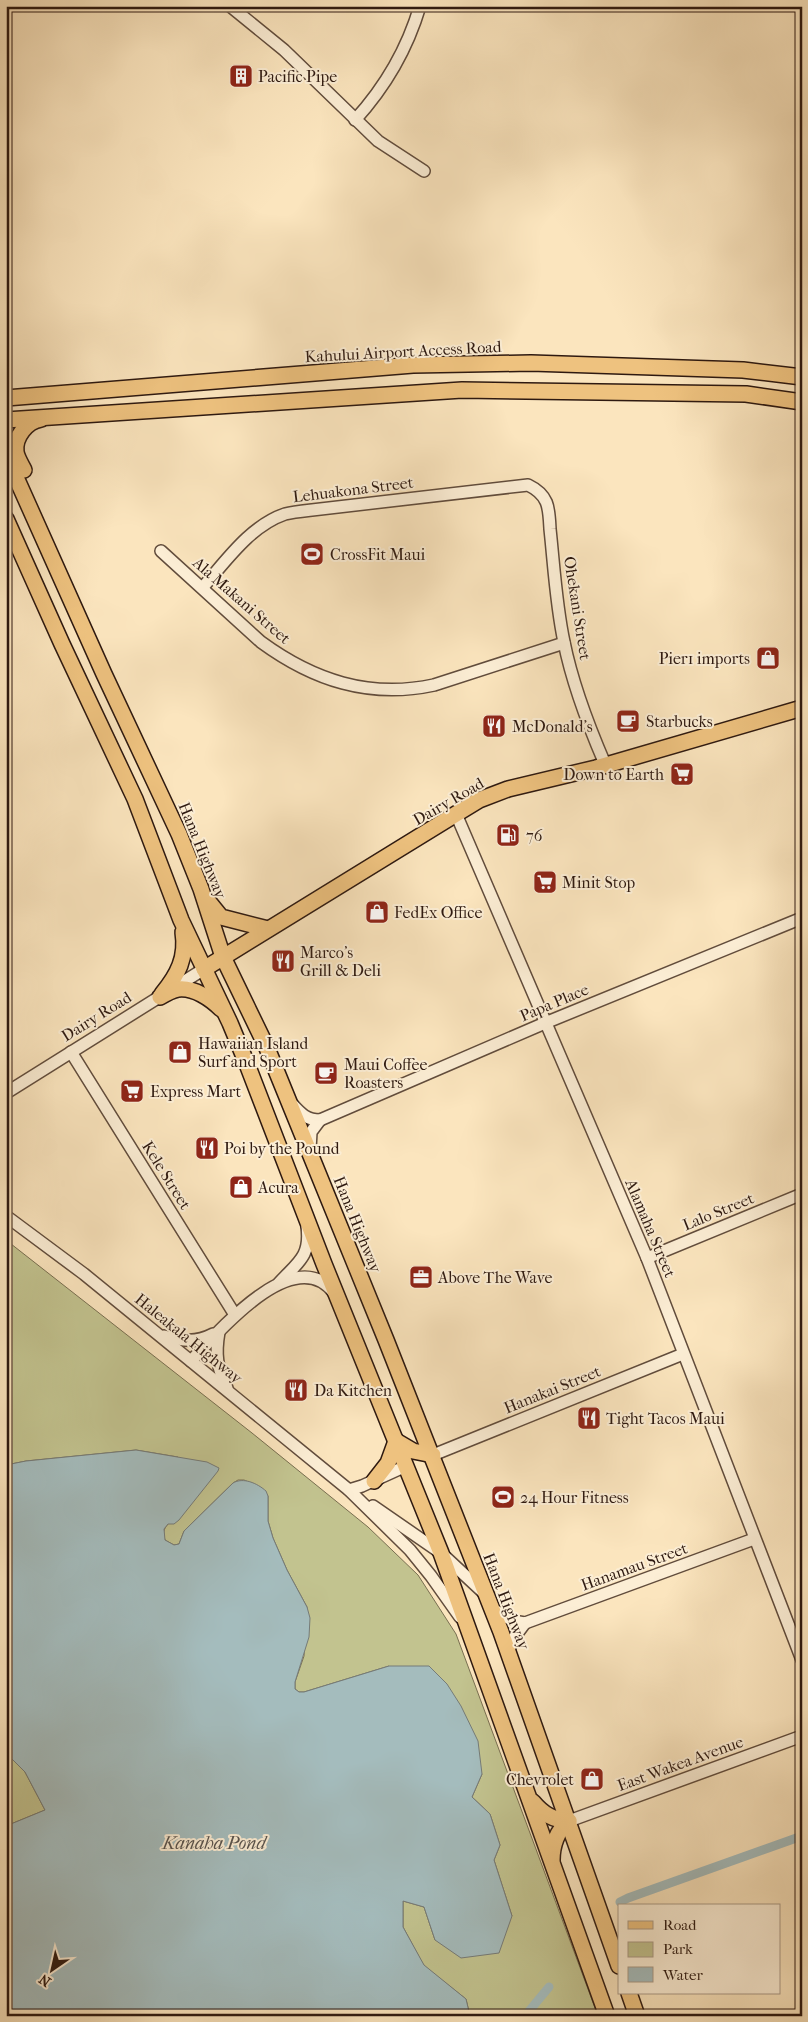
<svg xmlns="http://www.w3.org/2000/svg" width="808" height="2022" font-family="'IM FELL French Canon',serif">
	<style>
		.green { fill: #c2c38f; stroke: #786e50 }
		.water { fill: #a4bcbd; stroke: #757b78 }
		.lines { fill: none; stroke-linecap: round; stroke-linejoin: round }
		.canal { stroke: #a4bcbd; stroke-width: 9 }
		.minor-casing { stroke: #614c3c; stroke-width: 14 }
		.major-casing { stroke: #2e1910; stroke-width: 18 }
		.minor { stroke: #fceed5; stroke-width: 11 }
		.major { stroke: #eec27f; stroke-width: 15 }
		.labels { text-anchor: middle; stroke-width: 4; stroke-linejoin: round; paint-order: stroke }
		.poi-label { font-size: 16px; fill: #2e1910; stroke: #fceed5; text-anchor: start }
		.street-label { font-size: 16px; fill: #2e1910; stroke: #fceed5 }
		.water-label { font-size: 18px; font-style: italic; fill: #57524d; stroke: #fceed5 }
	</style>
	<rect width="100%" height="100%" fill="#fbe5be"/>
	<filter id="stains"><feTurbulence type="fractalNoise" baseFrequency=".004" numOctaves="4"/><feColorMatrix values="0 0 0 0 .2 0 0 0 0 .09 0 0 0 0 .02 0 0 0 .5 -.17"/></filter>
	<radialGradient id="worn" r=".72"><stop offset=".6" stop-color="#630" stop-opacity="0"/><stop offset="1" stop-color="#630" stop-opacity=".3"/></radialGradient>
	<!-- green -->
	<g class="green">
		<path d="M6,1240L252,1433L368,1527L418,1575L456,1634L598,2016H470L466,1999L424,1966L403,1927V1901L424,1907L435,1940L512,1916L494,1860L500,1845L490,1814L472,1797L482,1774L389,1666L304,1692H299L295,1689V1682L304,1656L307,1607L287,1570L273,1538L268,1521V1496L262,1488L244,1480H238L233,1483L184,1531L179,1544L174,1545L165,1540C163,1533 163,1530 168,1524L178,1457L136,1450L26,1461L6,1465Z"/>
		<path d="M6,1753L25,1772L45,1810L6,1826Z"/>
	</g>
	<!-- water -->
	<path class="water" d="M136,1450L207,1462L219,1468L218,1471L179,1520L174,1524H168L164,1529L165,1540L174,1545L179,1544L184,1531L233,1483C243,1477 257,1483 266,1491L268,1496V1521L273,1538L287,1570L307,1607L310,1618L309,1637L295,1682V1689L299,1692H304L389,1666H429L447,1684L461,1706L478,1741L482,1774L472,1797L490,1814L500,1845L494,1860L512,1916L499,1953L461,1958L435,1940L424,1907L403,1901V1927L424,1965L466,1999L470,2016H6V1826L45,1810L25,1772L6,1753V1465L26,1461Z"/>
	<g class="lines">
		<!-- canal -->
		<g class="canal">
			<path d="M620,1902L628,1898L802,1836"/>
			<path d="M525,2016L549,1987"/>
		</g>
		<!-- minor casing -->
		<g class="minor-casing">
			<g id="minor">
				<path d="M230,6L284,50L378,141L424,171"/>
				<path d="M355,120C386,86 407,50 420,6"/>
				<path d="M161,551L261,642C313,680 369,699 434,685L564,643"/>
				<path d="M203,587C226,561 250,526 285,514C293,512 303,511 312,510L528,485C549,495 549,508 550,529C554,566 556,605 564,642C572,682 589,727 605,764"/>
				<path d="M456,814L647,1258L802,1660"/>
				<path d="M71,1052L235,1315"/>
				<path d="M6,1093L204,969"/>
				<path d="M293,1105C301,1114 307,1120 320,1120L545,1023L802,918"/>
				<path d="M310,1150L311,1132L320,1120"/>
				<path d="M6,1216L84,1274L349,1490L410,1550L431,1576L460,1617"/>
				<path d="M647,1258L802,1194"/>
				<path d="M279,1283C297,1263 311,1257 307,1227"/>
				<path d="M219,1332C215,1355 217,1367 227,1388"/>
				<path d="M164,1336C182,1341 196,1343 213,1334"/>
				<path d="M191,1361C217,1333 295,1241 334,1293"/>
				<path d="M433,1455L683,1354"/>
				<path d="M349,1490L362,1486L406,1466"/>
				<path d="M373,1506L441,1553L484,1593"/>
				<path d="M491,1608L513,1621L525,1623L754,1539"/>
				<path d="M508,1653L513,1639L525,1623"/>
				<path d="M569,1821L802,1736"/>
			</g>
		</g>
		<!-- major casing -->
		<g class="major-casing">
			<g id="major">
				<path d="M6,398L413,365L531,363L743,370L802,377"/>
				<path d="M6,420L462,390L746,394L802,402"/>
				<path d="M6,455L104,674L179,834L201,889L223,957L267,1048L386,1340L501,1632L619,1966"/>
				<path d="M24,470C21,464 17,458 16,452C14,437 27,421 41,419"/>
				<path d="M6,519L62,644L135,799L181,920L230,1023L247,1064L324,1264L441,1553L607,2016"/>
				<path d="M208,901L221,917L268,929"/>
				<path d="M204,969L456,814L479,800L508,789L596,768L802,708"/>
				<path d="M162,994C178,975 187,957 183,932"/>
				<path d="M160,997C165,994 172,990 178,989C194,987 211,999 221,1009"/>
				<path d="M396,1441L413,1451L433,1455"/>
				<path d="M374,1481L388,1463L396,1441"/>
				<path d="M533,1802C543,1814 553,1820 569,1821"/>
				<path d="M552,1860C552,1846 557,1830 569,1821"/>
				<path d="M629,1993L637,2016"/>
			</g>
		</g>
		<!-- minor -->
		<use href="#minor" class="minor"/>
		<!-- major -->
		<use href="#major" class="major"/>
	</g>
	<!-- icons -->
	<defs>
		<g id="building-square" transform="scale(1.25)"><rect x="-9" y="-9" width="18" height="18" rx="4" fill="#8f2418" stroke="#fceed5"/><path d="M-4-6H4V6H1V3H-1V6H-4ZM-2.5-4.3h1.7v1.8h-1.7ZM.8-4.3h1.7v1.8H.8ZM-2.5-1h1.7V.8h-1.7ZM.8-1h1.7V.8H.8Z" fill="#fff"/></g>
		<g id="stadium-square" transform="scale(1.25)"><rect x="-9" y="-9" width="18" height="18" rx="4" fill="#8f2418" stroke="#fceed5"/><path d="M0-5a6.5 5 0 1 0 0 10a6.5 5 0 1 0 0-10ZM-3.5-1.8h7v3.6h-7Z" fill="#fff"/></g>
		<g id="shop-square" transform="scale(1.25)"><rect x="-9" y="-9" width="18" height="18" rx="4" fill="#8f2418" stroke="#fceed5"/><path d="M-5-2.5h2.3a2.7 3.5 0 0 1 5.4 0H5L5.5 6h-11ZM-1.5-2.5h3a1.5 2.3 0 0 0-3 0Z" fill="#fff"/></g>
		<g id="cafe-square" transform="scale(1.25)"><rect x="-9" y="-9" width="18" height="18" rx="4" fill="#8f2418" stroke="#fceed5"/><path d="M-5.5-4.5H6V0H3Q3 3.5 0 3.5H-2.5Q-5.5 3.5-5.5 0ZM3-3.2v2h1.7v-2ZM-6 4.5H4V6H-6Z" fill="#fff"/></g>
		<g id="restaurant-square" transform="scale(1.25)"><rect x="-9" y="-9" width="18" height="18" rx="4" fill="#8f2418" stroke="#fceed5"/><path d="M-5-6h1v4h1v-4h1v4h1v-4h1v5L-1.5 .5V6h-2V.5L-5-1ZM5-6V6H3V1.5H1.5Q1.5-4 5-6Z" fill="#fff"/></g>
		<g id="supermarket-square" transform="scale(1.25)"><rect x="-9" y="-9" width="18" height="18" rx="4" fill="#8f2418" stroke="#fceed5"/><path d="M-6-5.5h2.5l.6 2H6L4.5 2H-2.5L-4.4-4H-6ZM-1.5 3.2a1.3 1.3 0 1 0 .1 0ZM3 3.2a1.3 1.3 0 1 0 .1 0Z" fill="#fff"/></g>
		<g id="fuel-square" transform="scale(1.25)"><rect x="-9" y="-9" width="18" height="18" rx="4" fill="#8f2418" stroke="#fceed5"/><path d="M-5.5-6h7V0h2V4h1.3V-2.5L3-4.5l.8-.8L6-3V5H2.5V1h-1V6h-7ZM-4.2-4.7v3.2H.2V-4.7Z" fill="#fff"/></g>
		<g id="office-square" transform="scale(1.25)"><rect x="-9" y="-9" width="18" height="18" rx="4" fill="#8f2418" stroke="#fceed5"/><path d="M-6-3h4V-5.5h4V-3h4V5H-6ZM-1-4.5V-3h2v-1.5ZM-6 0V1H6V0Z" fill="#fff"/></g>
	</defs>
	<g fill-rule="evenodd">
		<use href="#building-square" x="241" y="76"/>
		<use href="#stadium-square" x="312" y="554"/>
		<use href="#shop-square" x="768" y="658"/>
		<use href="#cafe-square" x="628" y="721"/>
		<use href="#restaurant-square" x="494" y="726"/>
		<use href="#supermarket-square" x="682" y="774"/>
		<use href="#fuel-square" x="508" y="835"/>
		<use href="#supermarket-square" x="545" y="882"/>
		<use href="#shop-square" x="377" y="912"/>
		<use href="#restaurant-square" x="283" y="961"/>
		<use href="#shop-square" x="180" y="1052"/>
		<use href="#cafe-square" x="326" y="1073"/>
		<use href="#supermarket-square" x="132" y="1091"/>
		<use href="#restaurant-square" x="207" y="1148"/>
		<use href="#shop-square" x="241" y="1187"/>
		<use href="#office-square" x="421" y="1277"/>
		<use href="#restaurant-square" x="296" y="1390"/>
		<use href="#restaurant-square" x="589" y="1418"/>
		<use href="#stadium-square" x="503" y="1497"/>
		<use href="#shop-square" x="592" y="1779"/>
	</g>
	<g class="labels">
		<!-- poi labels -->
		<g class="poi-label">
			<text x="258" y="82">Pacific Pipe</text>
			<text x="330" y="560">CrossFit Maui</text>
			<text x="750" y="664" text-anchor="end">Pier1 imports</text>
			<text x="646" y="727">Starbucks</text>
			<text x="512" y="732">McDonald's</text>
			<text x="664" y="780" text-anchor="end">Down to Earth</text>
			<text x="526" y="841">76</text>
			<text x="562" y="888">Minit Stop</text>
			<text x="394" y="918">FedEx Office</text>
			<text x="300" y="958">Marco's<tspan x="300" dy="18">Grill &amp; Deli</tspan></text>
			<text x="198" y="1049">Hawaiian Island<tspan x="198" dy="18">Surf and Sport</tspan></text>
			<text x="344" y="1070">Maui Coffee<tspan x="344" dy="18">Roasters</tspan></text>
			<text x="150" y="1097">Express Mart</text>
			<text x="224" y="1154">Poi by the Pound</text>
			<text x="258" y="1193">Acura</text>
			<text x="438" y="1283">Above The Wave</text>
			<text x="314" y="1396">Da Kitchen</text>
			<text x="606" y="1424">Tight Tacos Maui</text>
			<text x="520" y="1503">24 Hour Fitness</text>
			<text x="574" y="1785" text-anchor="end">Chevrolet</text>
		</g>
		<!-- street labels -->
		<g class="street-label">
			<text transform="translate(403 351) rotate(-3)" y="6">Kahului Airport Access Road</text>
			<text transform="translate(353 489) rotate(-7)" y="6">Lehuakona Street</text>
			<text transform="translate(242 600) rotate(41)" y="6">Ala Makani Street</text>
			<text transform="translate(578 608) rotate(81)" y="6">Ohekani Street</text>
			<text transform="translate(448 801) rotate(-30)" y="6">Dairy Road</text>
			<text transform="translate(203 850) rotate(68)" y="6">Hana Highway</text>
			<text transform="translate(554 1002) rotate(-23)" y="6">Papa Place</text>
			<text transform="translate(96 1016) rotate(-32)" y="6">Dairy Road</text>
			<text transform="translate(167 1175) rotate(58)" y="6">Kele Street</text>
			<text transform="translate(718 1211) rotate(-22)" y="6">Lalo Street</text>
			<text transform="translate(358 1224) rotate(68)" y="6">Hana Highway</text>
			<text transform="translate(651 1228) rotate(67)" y="6">Alamaha Street</text>
			<text transform="translate(189 1338) rotate(39)" y="6">Haleakala Highway</text>
			<text transform="translate(552 1389) rotate(-22)" y="6">Hanakai Street</text>
			<text transform="translate(634 1566) rotate(-20)" y="6">Hanamau Street</text>
			<text transform="translate(507 1601) rotate(69)" y="6">Hana Highway</text>
			<text transform="translate(680 1763) rotate(-20)" y="6">East Wakea Avenue</text>
		</g>
		<!-- water labels -->
		<g class="water-label">
			<text x="214" y="1849">Kanaha Pond</text>
		</g>
	</g>
	<!-- margin -->
	<rect width="808" height="2022" fill="none" stroke="#fbe5be" stroke-width="25"/>
	<rect x="8" y="8" width="793" height="2007" fill="none" stroke="#2e1910" stroke-width="2.5"/>
	<rect x="12" y="12" width="783" height="1997" fill="none" stroke="#2e1910"/>
	<!-- legend -->
	<rect x="618" y="1904" width="162" height="90" fill="#fceed5" stroke="#aa9986"/>
	<rect x="628" y="1921" width="25" height="8" fill="#eec27f" stroke="#aa9986"/>
	<text x="663" y="1930" font-size="15" fill="#2e1910">Road</text>
	<rect x="628" y="1942" width="25" height="15" fill="#c2c38f" stroke="#aa9986"/>
	<text x="663" y="1954" font-size="15" fill="#2e1910">Park</text>
	<rect x="628" y="1967" width="25" height="15" fill="#a4bcbd" stroke="#aa9986"/>
	<text x="663" y="1980" font-size="15" fill="#2e1910">Water</text>
	<!-- north arrow -->
	<g transform="translate(52 1970) rotate(214)" stroke="#fceed5" stroke-width="4" paint-order="stroke">
	<path d="M0-4L9 19L0 12L-9 19Z" fill="#2e1910"/>
	<text y="-8" font-size="14" font-weight="bold" text-anchor="middle" fill="#2e1910">N</text>
	</g>
	<rect width="100%" height="100%" filter="url(#stains)"/>
	<rect width="100%" height="100%" fill="url(#worn)"/>
</svg>
